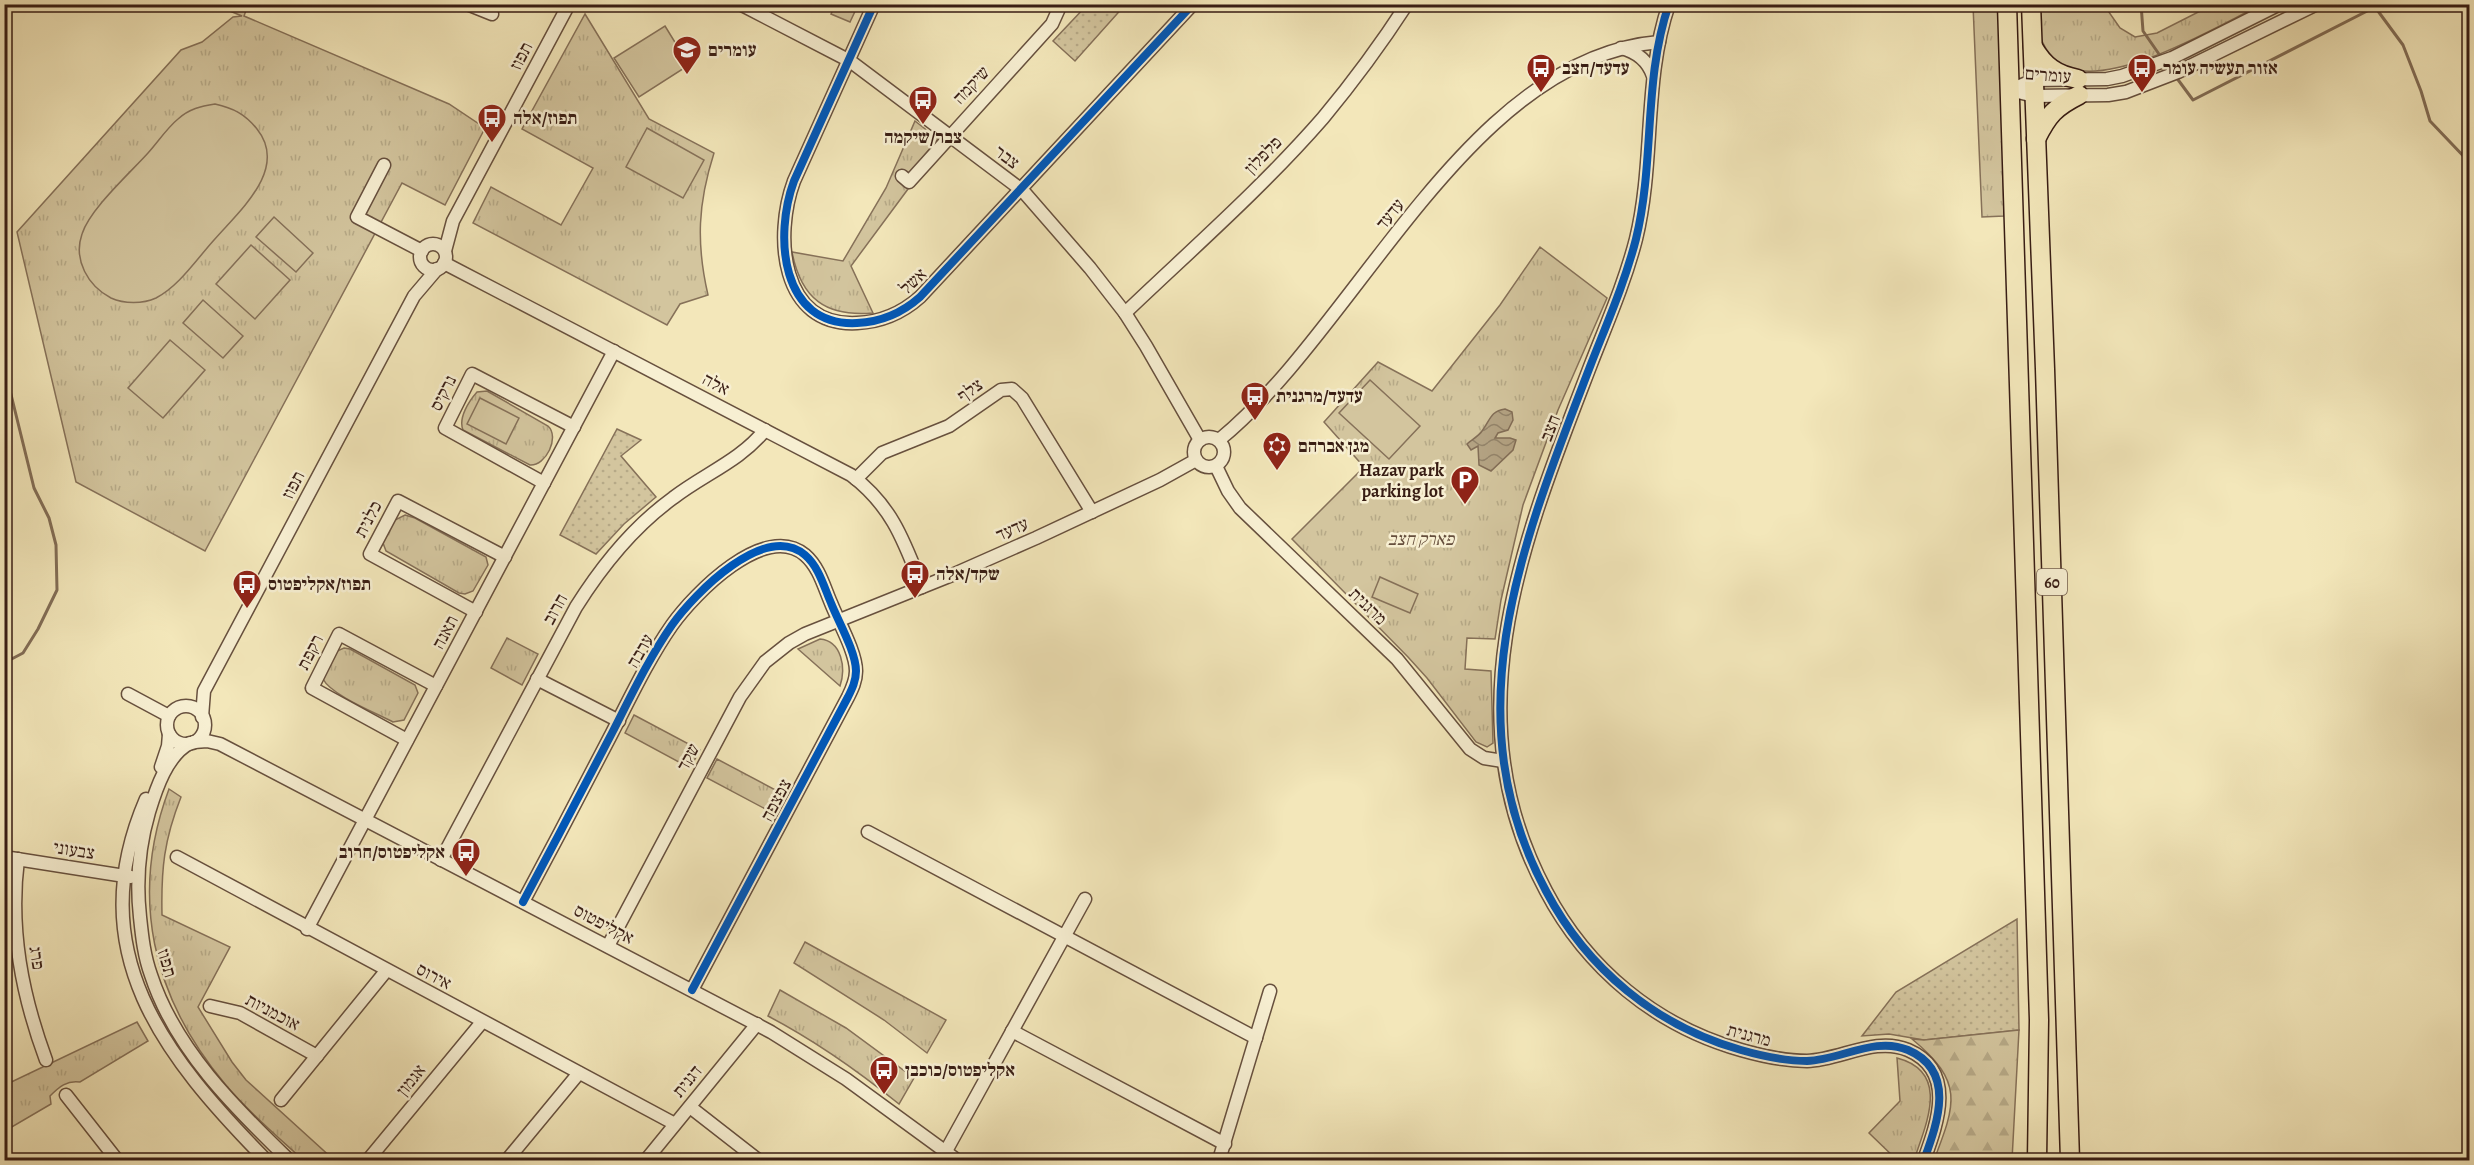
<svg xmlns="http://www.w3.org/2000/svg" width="2474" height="1165" font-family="Alegreya,'Frank Ruhl Libre',serif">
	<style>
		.grass { fill: url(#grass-dots); stroke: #867159; stroke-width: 1.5 }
		.forest { fill: url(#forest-firs); stroke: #867159; stroke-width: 1.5 }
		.park { fill: url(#park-tufts); stroke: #867159; stroke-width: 1.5 }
		.garden { fill: #d3c59e; stroke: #867159; stroke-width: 1.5 }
		.water { fill: url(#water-waves); stroke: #826d56; stroke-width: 1.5 }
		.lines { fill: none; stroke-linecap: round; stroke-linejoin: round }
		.stream { stroke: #826d56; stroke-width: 3 }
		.minor-casing { stroke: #67503e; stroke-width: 15 }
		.highway-casing { stroke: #381d14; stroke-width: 21 }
		.minor { stroke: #f7efd2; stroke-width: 12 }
		.highway { stroke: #f3e7ba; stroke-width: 18 }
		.cycleway-casing { stroke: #f7efd2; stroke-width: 11 }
		.cycleway { stroke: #0057b8; stroke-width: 8 }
		.labels { text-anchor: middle; stroke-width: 5; stroke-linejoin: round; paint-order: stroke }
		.shield { fill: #f7efd2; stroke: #715c4d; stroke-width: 1.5 }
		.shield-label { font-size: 16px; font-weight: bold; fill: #381d14 }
		.poi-label { font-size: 18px; font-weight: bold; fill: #381d14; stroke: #f7efd2; text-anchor: start }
		.street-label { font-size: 18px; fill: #381d14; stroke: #f7efd2 }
		.park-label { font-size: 18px; font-style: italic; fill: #664f3d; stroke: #f7efd2 }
	</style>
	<defs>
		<pattern id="grass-dots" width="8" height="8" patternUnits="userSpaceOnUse" patternTransform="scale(1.5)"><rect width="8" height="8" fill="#d3c59e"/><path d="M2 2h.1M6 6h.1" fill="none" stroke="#b6a987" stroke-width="1.8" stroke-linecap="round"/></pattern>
		<pattern id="forest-firs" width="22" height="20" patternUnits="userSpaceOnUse" patternTransform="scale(1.5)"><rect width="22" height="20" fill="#d3c59e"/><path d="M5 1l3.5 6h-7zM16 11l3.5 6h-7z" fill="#b6a987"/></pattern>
		<pattern id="park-tufts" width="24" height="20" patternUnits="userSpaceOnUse" patternTransform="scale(1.5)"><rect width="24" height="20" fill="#d3c59e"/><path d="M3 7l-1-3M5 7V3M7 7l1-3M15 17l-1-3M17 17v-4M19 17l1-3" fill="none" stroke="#b6a987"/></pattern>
		<pattern id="water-waves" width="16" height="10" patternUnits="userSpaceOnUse" patternTransform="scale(1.5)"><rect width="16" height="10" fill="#b3a282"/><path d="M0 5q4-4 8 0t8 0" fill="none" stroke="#938369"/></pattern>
	</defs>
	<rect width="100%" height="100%" fill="#f3e7ba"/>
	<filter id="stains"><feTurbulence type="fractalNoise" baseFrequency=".00333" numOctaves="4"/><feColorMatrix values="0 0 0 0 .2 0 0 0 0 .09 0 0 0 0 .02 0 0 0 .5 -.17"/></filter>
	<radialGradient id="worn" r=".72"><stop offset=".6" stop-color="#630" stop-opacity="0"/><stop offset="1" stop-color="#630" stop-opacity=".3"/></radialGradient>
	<!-- grass -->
	<g class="grass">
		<path d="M1125,5L1075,61L1053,41L1087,5Z"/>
		<path d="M617,429L641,440L621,456L656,497L624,524L596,554L560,535Z"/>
		<path d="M2017,919L2019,1030L1924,1040L1889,1034L1862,1036L1896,992Z"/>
	</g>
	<!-- forest -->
	<path class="forest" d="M2019,1030L2012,1160H1934C1956,1103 1964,1082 1912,1039L1924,1040Z"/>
	<!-- park -->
	<g class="park">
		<path d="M215,5H248L244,16L449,104L485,128L445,205L402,183L205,551L76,482L17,232L181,50L202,42L233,17L242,16Z"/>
		<path d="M1973,5H2000L2004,216L1982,217Z"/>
		<path d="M2039,5H2104L2120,28L2135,37L2157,33L2212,5H2261C2215,27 2123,83 2071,69C2061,67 2049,55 2044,45C2037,34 2039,17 2039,5Z"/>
		<path d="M585,14L649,119L714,153C698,203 696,243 708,295L680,304L667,325L473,223L491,187L561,225L593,168L522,129Z"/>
		<path d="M915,121L938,139L901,183L908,189L851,266L873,313C826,317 801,299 792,252L843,261L886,188Z"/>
		<path d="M1540,247L1607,298L1558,410L1523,505L1501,600L1495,639L1467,638L1465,669L1491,671L1493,743L1487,747L1476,742L1427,678L1408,657L1292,539L1364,467L1324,422L1378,362L1432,391L1500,305Z"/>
		<path d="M487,391L548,426C560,437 546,466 530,465L463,430C458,418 469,401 477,392Z"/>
		<path d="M405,515L415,518L486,557L488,565L473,591L465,594L459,593L386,551L383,543L393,521Z"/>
		<path d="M507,638L538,654L522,685L491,668Z"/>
		<path d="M820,639C842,641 846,668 840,686L798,649Z"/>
		<path d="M344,648L350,649L415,685L418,693L404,720L393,722C376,713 331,695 323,679L337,651Z"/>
		<path d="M634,715L700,750L690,768L625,733Z"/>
		<path d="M717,759L783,794L773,813L707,778Z"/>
		<path d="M169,789L181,797C164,840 161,869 162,915L230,947L198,1007L232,1062L246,1080L334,1160H303C277,1136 248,1112 225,1084C152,997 129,896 169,789Z"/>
		<path d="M805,942L946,1020L927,1053L884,1020L794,963Z"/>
		<path d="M780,990L846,1028L914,1078L899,1104C858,1071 814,1040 768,1016Z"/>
		<path d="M137,1022L148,1041L80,1082C67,1080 59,1087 50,1096L51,1104L5,1131V1085Z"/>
		<path d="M1897,1058C1951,1072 1926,1124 1914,1160H1897L1869,1133L1900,1101Z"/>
	</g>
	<!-- garden -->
	<g class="garden">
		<path d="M835,5H858L850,22L831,14Z"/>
		<path d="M665,26L689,65L639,97L614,58Z"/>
		<path d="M215,104C233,108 245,114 257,129C289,169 239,211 214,240C196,260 179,286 156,298C143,304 124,304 111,298C88,286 73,260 82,234C90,209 130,173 148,153C158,142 167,128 178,119C189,109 201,106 215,104Z"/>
		<path d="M647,128L704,160L683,198L626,167Z"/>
		<path d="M274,217L313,253L296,272L256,237Z"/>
		<path d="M251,245L290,280L255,319L216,284Z"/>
		<path d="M203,300L243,336L223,358L183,323Z"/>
		<path d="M170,340L205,370L163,418L128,388Z"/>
		<path d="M1370,380L1420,426L1389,459L1339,413Z"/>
		<path d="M480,398L519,418L506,444L467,424Z"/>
		<path d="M1380,577L1418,594L1410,613L1372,597Z"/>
	</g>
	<!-- water -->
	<path class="water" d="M1505,409L1512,412L1513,420L1508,430L1498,433L1495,438H1510L1516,440L1513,450L1491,471L1479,465L1478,446L1471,450L1467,444C1471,440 1479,436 1482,431C1490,421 1490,411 1505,409Z"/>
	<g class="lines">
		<!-- stream -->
		<g class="stream">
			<path d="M2141,4L2143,31L2161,57"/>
			<path d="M2176,77L2193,100L2375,7L2403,45L2421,91L2430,121L2470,163"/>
			<path d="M4,366L34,488L49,518L56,545L57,590L38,629L23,653L4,663"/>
		</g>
		<!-- minor casing -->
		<g class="minor-casing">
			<g id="minor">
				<path d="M467,4L492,14"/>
				<path d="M874,4L794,181C774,235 780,327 857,323C881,322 902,313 920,297L1193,4"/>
				<path d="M1669,4C1643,80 1655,161 1636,239C1625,282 1607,323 1591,364C1525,536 1450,712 1546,891C1587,969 1656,1026 1741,1050C1762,1056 1785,1061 1807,1061C1841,1060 1875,1036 1908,1050C1957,1071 1937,1124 1924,1160"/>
				<path d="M742,5L850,61L1023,191L1090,268L1125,313L1146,346L1200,440"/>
				<path d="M1621,48C1637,52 1648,61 1653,76"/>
				<path d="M2010,90L2034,96L2108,95L2126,92L2178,72L2317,4"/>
				<path d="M2010,90L2034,80L2107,79L2122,76L2172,58L2280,4"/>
				<path d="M384,165L357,217L422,251"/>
				<path d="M902,176L909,182L1052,24L1061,4"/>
				<circle cx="433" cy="257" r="13"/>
				<path d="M445,251L453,221L569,4"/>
				<path d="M444,263L851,475C892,506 904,541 922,587"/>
				<path d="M1125,313C1192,249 1262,188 1323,118C1353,82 1381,44 1407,4"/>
				<circle cx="1209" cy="452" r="15"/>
				<path d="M1219,440C1357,328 1467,58 1659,42"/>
				<path d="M1216,466L1228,491L1240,508L1397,659L1470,749L1484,758L1503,761"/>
				<path d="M856,479L882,453L949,426L1001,390L1012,389L1022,398L1092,512"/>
				<path d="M544,483L445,428L472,374L574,427"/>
				<path d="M476,612L370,554L398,501L505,557"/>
				<path d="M537,679L619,721"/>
				<path d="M128,694L169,716"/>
				<circle cx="186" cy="725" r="19"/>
				<path d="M202,717L204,691L414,296L437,269"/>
				<path d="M407,740L312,688L339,634L436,686"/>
				<path d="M194,742L207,741L220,744L771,1032L846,1079L957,1160"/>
				<path d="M190,743C167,755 156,789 149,812C139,846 136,881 140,917C142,936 144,956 151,975C175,1049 235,1108 289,1160"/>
				<path d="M161,767L168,746L169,734"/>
				<path d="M146,799C80,952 164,1056 266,1160"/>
				<path d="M868,832L1256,1038"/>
				<path d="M4,857L131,877"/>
				<path d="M177,857L675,1124"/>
				<path d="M18,859C9,929 22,995 46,1060"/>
				<path d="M441,860L576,607C603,564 633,527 673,498C704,474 740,461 765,430"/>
				<path d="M523,902C553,846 583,789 612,733C631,696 649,658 672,625C694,594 765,521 805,555C819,567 824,587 831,603C838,621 856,652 856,671C856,681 852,689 848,697L692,990"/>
				<path d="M307,929L614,351"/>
				<path d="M608,946L740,697L765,662L789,643L805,634L952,575L1036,538L1160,480L1196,460"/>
				<path d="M210,1006L240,1013L317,1056"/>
				<path d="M1012,1031L1225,1144"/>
				<path d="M66,1095L117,1160"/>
				<path d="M281,1100L386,971"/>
				<path d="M690,1107L758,1160"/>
				<path d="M946,1151L1085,899"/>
				<path d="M368,1160L482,1022"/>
				<path d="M507,1160L579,1073"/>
				<path d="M646,1160L757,1024"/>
				<path d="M1219,1160L1270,991"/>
			</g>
		</g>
		<!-- highway casing -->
		<g class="highway-casing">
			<g id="highway">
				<path d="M2007,4L2039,1020L2037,1160"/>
				<path d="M2031,4L2045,369L2070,1160"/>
				<path d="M2033,47C2044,66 2056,75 2078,79"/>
				<path d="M2036,139C2048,115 2055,107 2079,95"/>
			</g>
		</g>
		<!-- minor -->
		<use href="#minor" class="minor"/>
		<!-- highway -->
		<use href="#highway" class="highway"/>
		<!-- cycleway casing -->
		<g class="cycleway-casing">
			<g id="cycleway">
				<path d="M874,4L794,181C774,235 780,327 857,323C881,322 902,313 920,297L1193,4"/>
				<path d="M1669,4C1643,80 1655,161 1636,239C1625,282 1607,323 1591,364C1525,536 1450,712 1546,891C1587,969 1656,1026 1741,1050C1762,1056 1785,1061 1807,1061C1841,1060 1875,1036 1908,1050C1957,1071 1937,1124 1924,1160"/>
				<path d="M523,902C553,846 583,789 612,733C631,696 649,658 672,625C694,594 765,521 805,555C819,567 824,587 831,603C838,621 856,652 856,671C856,681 852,689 848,697L692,990"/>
			</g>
		</g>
		<!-- cycleway -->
		<use href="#cycleway" class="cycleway"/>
	</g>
	<!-- icons -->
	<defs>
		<g id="school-pin" transform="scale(1.5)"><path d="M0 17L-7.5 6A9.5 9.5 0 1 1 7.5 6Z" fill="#8f2418" stroke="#f7efd2"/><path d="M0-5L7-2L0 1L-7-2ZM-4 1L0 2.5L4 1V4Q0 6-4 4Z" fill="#fff"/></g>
		<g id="bus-pin" transform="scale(1.5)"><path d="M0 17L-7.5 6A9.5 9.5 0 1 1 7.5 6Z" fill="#8f2418" stroke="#f7efd2"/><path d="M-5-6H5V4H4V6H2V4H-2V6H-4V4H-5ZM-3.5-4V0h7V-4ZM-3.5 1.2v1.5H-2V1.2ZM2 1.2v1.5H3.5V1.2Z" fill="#fff"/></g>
		<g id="synagogue-pin" transform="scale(1.5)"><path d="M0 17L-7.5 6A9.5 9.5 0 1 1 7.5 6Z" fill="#8f2418" stroke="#f7efd2"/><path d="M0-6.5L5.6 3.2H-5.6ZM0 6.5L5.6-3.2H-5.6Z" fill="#fff"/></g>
		<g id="parking-pin" transform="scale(1.5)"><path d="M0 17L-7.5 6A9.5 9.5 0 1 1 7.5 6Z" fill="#8f2418" stroke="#f7efd2"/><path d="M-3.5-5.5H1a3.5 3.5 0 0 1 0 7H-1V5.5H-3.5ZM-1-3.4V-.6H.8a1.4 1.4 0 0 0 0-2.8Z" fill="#fff"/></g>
	</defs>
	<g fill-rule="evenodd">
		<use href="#school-pin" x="687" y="50"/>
		<use href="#bus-pin" x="1541" y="68"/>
		<use href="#bus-pin" x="2142" y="68"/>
		<use href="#bus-pin" x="923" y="100"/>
		<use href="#bus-pin" x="492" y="118"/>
		<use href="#bus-pin" x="1255" y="396"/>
		<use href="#synagogue-pin" x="1277" y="446"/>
		<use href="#parking-pin" x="1465" y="480"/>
		<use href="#bus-pin" x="915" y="574"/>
		<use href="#bus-pin" x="247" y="584"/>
		<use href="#bus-pin" x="466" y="852"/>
		<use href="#bus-pin" x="884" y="1070"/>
	</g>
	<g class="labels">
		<!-- shield labels -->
		<rect class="shield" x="2037" y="569" width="30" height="26" rx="4.5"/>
		<g class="shield-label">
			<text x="2052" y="588">60</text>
		</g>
		<!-- poi labels -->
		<g class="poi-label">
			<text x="708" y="56">עומרים</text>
			<text x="1562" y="74">עדעד/חצב</text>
			<text x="2163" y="74">אזור תעשיה עומר</text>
			<text x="513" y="124">תפוז/אלה</text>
			<text x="923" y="143" text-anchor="middle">צבר/שיקמה</text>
			<text x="1276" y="402">עדעד/מרגנית</text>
			<text x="1298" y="452">מגן אברהם</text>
			<text x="1444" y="476" text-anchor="end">Hazav park<tspan x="1444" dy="21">parking lot</tspan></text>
			<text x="936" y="580">שקד/אלה</text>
			<text x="268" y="590">תפוז/אקליפטוס</text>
			<text x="445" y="858" text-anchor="end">אקליפטוס/חרוב</text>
			<text x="905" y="1076">אקליפטוס/כוכבן</text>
		</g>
		<!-- street labels -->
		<g class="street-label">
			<text transform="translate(521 56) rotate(-62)" y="6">תפוז</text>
			<text transform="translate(2048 75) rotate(4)" y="6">עומרים</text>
			<text transform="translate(971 85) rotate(-47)" y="6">שיקמה</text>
			<text transform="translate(1263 155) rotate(-46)" y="6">פלפלון</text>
			<text transform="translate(1007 157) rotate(37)" y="6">צבר</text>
			<text transform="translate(1390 214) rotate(-51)" y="6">עדעד</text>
			<text transform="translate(913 281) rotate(-43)" y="6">אשל</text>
			<text transform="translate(716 384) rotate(28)" y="6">אלה</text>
			<text transform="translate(970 390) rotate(-35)" y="6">צלף</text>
			<text transform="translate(443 393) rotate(-63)" y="6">נרקיס</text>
			<text transform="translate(1550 428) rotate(-69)" y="6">חצב</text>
			<text transform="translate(293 485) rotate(-62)" y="6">תפוז</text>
			<text transform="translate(368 519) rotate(-62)" y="6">כלנית</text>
			<text transform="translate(1012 529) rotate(-24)" y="6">עדעד</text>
			<text transform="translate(1368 606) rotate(44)" y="6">מרגנית</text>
			<text transform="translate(555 609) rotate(-61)" y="6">חרוב</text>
			<text transform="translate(445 632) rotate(-62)" y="6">תאנה</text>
			<text transform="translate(640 651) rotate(-60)" y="6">ערבה</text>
			<text transform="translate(310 652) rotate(-63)" y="6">רקפת</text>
			<text transform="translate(688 757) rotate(-62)" y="6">שקד</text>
			<text transform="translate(776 800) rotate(-62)" y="6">צפצפה</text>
			<text transform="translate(74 850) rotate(9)" y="6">צבעוני</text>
			<text transform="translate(604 924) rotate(28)" y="6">אקליפטוס</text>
			<text transform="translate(37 958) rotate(81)" y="6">פרג</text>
			<text transform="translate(167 963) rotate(74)" y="6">תפוז</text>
			<text transform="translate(434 976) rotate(28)" y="6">אירוס</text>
			<text transform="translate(273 1012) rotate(28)" y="6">אוכמניות</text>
			<text transform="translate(1749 1035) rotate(15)" y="6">מרגנית</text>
			<text transform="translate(411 1080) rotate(-51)" y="6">אגמון</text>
			<text transform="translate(687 1081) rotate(-51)" y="6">דגנית</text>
		</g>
		<!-- park labels -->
		<g class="park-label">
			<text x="1421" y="545">פארק חצב</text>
		</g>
	</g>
	<!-- margin -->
	<rect width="2474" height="1165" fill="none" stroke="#f3e7ba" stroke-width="24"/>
	<rect x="6" y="6" width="2462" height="1153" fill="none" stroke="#381d14" stroke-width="3"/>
	<rect x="12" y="12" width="2450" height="1141" fill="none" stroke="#381d14" stroke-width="1.5"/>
	<rect width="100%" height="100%" filter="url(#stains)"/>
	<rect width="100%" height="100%" fill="url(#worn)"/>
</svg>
